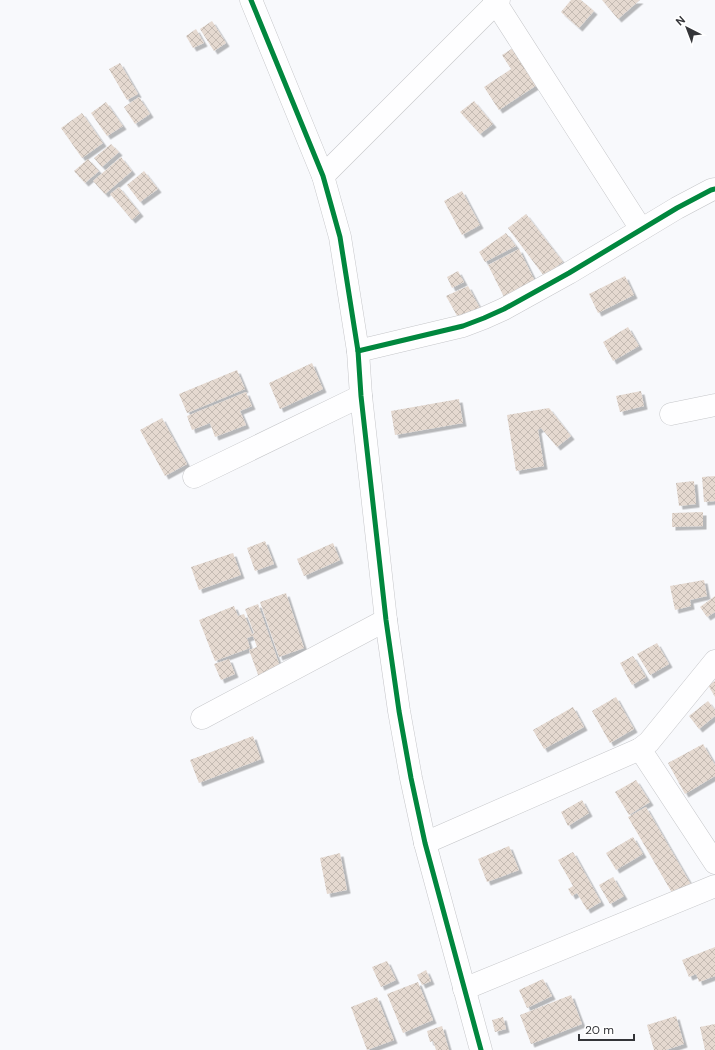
<svg xmlns="http://www.w3.org/2000/svg" width="715" height="1050" font-family="'DM Sans',sans-serif">
	<style>
		.building { fill: url(#building-cross-hatch); filter: url(#shadow) }
		.lines { fill: none; stroke-linecap: round; stroke-linejoin: round }
		.minor-casing { stroke: #c6c7ca; stroke-width: 23 }
		.minor { stroke: #fefeff; stroke-width: 22 }
		.cycleway-casing { stroke: #fff; stroke-width: 8 }
		.cycleway { stroke: #00873e; stroke-width: 5 }
	</style>
	<defs>
		<pattern id="building-cross-hatch" width="8" height="8" patternUnits="userSpaceOnUse"><rect width="8" height="8" fill="#e5d9d0"/><path d="M0 0l8 8M0 8l8-8" fill="none" stroke="#c5bbb3"/></pattern>
		<filter id="shadow"><feDropShadow dx="3.5" dy="3.5" stdDeviation="0" flood-color="#0004"/></filter>
	</defs>
	<rect width="100%" height="100%" fill="#f8f9fc"/>
	<!-- building -->
	<g class="building">
		<path d="M571,0H581L594,11L579,28L561,12Z"/>
		<path d="M602,0H640L618,19Z"/>
		<path d="M212,21L226,43L214,51L200,29Z"/>
		<path d="M196,29L204,43L193,48L186,36Z"/>
		<path d="M513,48L537,85L499,110L484,87L511,69L502,55Z"/>
		<path d="M120,63L138,94L127,100L109,69Z"/>
		<path d="M139,97L150,114L135,124L124,107Z"/>
		<path d="M474,101L493,124L480,134L460,112Z"/>
		<path d="M106,102L123,126L107,136L91,113Z"/>
		<path d="M82,113L103,143L82,158L61,128Z"/>
		<path d="M111,144L119,152L102,167L94,158Z"/>
		<path d="M121,157L132,171L105,194L93,181Z"/>
		<path d="M88,159L99,171L85,183L74,171Z"/>
		<path d="M144,171L158,189L140,202L127,185Z"/>
		<path d="M119,187L140,213L132,220L110,194Z"/>
		<path d="M462,191L480,225L462,235L444,201Z"/>
		<path d="M526,214L563,262L544,276L508,228Z"/>
		<path d="M506,233L516,246L485,262L479,252Z"/>
		<path d="M519,249L537,285L506,301L488,265Z"/>
		<path d="M458,271L464,282L452,288L447,277Z"/>
		<path d="M625,276L634,295L598,313L589,294Z"/>
		<path d="M468,286L482,312L460,321L446,296Z"/>
		<path d="M628,327L639,346L613,361L603,342Z"/>
		<path d="M312,363L323,389L280,409L269,383Z"/>
		<path d="M237,370L245,389L187,413L179,394Z"/>
		<path d="M641,391L644,406L620,412L616,396Z"/>
		<path d="M246,392L252,406L240,411L246,425L215,437L210,423L192,430L187,416Z"/>
		<path d="M459,399L463,423L395,435L391,411Z"/>
		<path d="M549,408L571,436L557,447L541,428L538,430L544,466L516,471L507,415Z"/>
		<path d="M162,418L187,464L165,476L140,430Z"/>
		<path d="M715,476V501L704,502L702,477Z"/>
		<path d="M694,481L696,504L679,506L676,483Z"/>
		<path d="M703,512V526L672,527V513Z"/>
		<path d="M265,541L274,564L255,571L247,548Z"/>
		<path d="M333,543L340,560L304,576L297,559Z"/>
		<path d="M233,553L241,575L199,590L191,567Z"/>
		<path d="M704,580L707,596L690,600L691,606L675,610L670,586Z"/>
		<path d="M286,593L304,648L279,657L260,602Z"/>
		<path d="M715,596V612L707,617L700,607Z"/>
		<path d="M258,604L282,672L260,680L249,650L257,647L253,636L247,638L250,648L215,661L199,620L234,606L238,616L244,614L252,634L254,633L245,609Z"/>
		<path d="M657,643L669,664L650,675L637,654Z"/>
		<path d="M633,656L646,677L632,685L620,663Z"/>
		<path d="M229,659L235,674L221,680L214,664Z"/>
		<path d="M715,681V697L708,685Z"/>
		<path d="M616,697L634,729L610,743L592,711Z"/>
		<path d="M708,701L715,710V716L699,729L689,716Z"/>
		<path d="M573,707L584,727L544,749L533,730Z"/>
		<path d="M253,736L261,759L199,783L190,760Z"/>
		<path d="M703,744L715,765V776L685,794L668,763Z"/>
		<path d="M636,780L650,802L629,815L615,792Z"/>
		<path d="M582,800L589,813L568,826L561,812Z"/>
		<path d="M646,807L693,888L675,898L628,817Z"/>
		<path d="M633,837L643,854L616,870L606,853Z"/>
		<path d="M509,846L519,870L487,882L478,859Z"/>
		<path d="M573,852L601,902L587,910L577,893L572,896L568,889L573,886L558,860Z"/>
		<path d="M340,853L347,890L327,894L320,858Z"/>
		<path d="M613,877L624,896L610,904L599,885Z"/>
		<path d="M715,947V976L699,982L696,974L689,977L682,960Z"/>
		<path d="M387,961L396,980L381,987L372,967Z"/>
		<path d="M426,970L431,981L422,985L417,975Z"/>
		<path d="M543,979L552,996L527,1008L519,990Z"/>
		<path d="M418,982L433,1020L403,1033L387,994Z"/>
		<path d="M571,995L582,1024L531,1044L520,1015Z"/>
		<path d="M377,997L394,1040L367,1050L351,1007Z"/>
		<path d="M676,1016L684,1044L666,1050H654L647,1025Z"/>
		<path d="M503,1017L506,1029L495,1032L492,1020Z"/>
		<path d="M715,1024V1050H705L700,1027Z"/>
		<path d="M442,1026L449,1050H436L433,1041L430,1042L427,1031Z"/>
	</g>
	<g class="lines">
		<!-- minor casing -->
		<g class="minor-casing">
			<g id="minor">
				<path d="M251,0L323,176L340,237L358,351L361,396L386,620L399,711L411,778L425,843L481,1050"/>
				<path d="M494,0L641,229"/>
				<path d="M323,176L499,0"/>
				<path d="M358,351L463,326L484,318L504,309L569,273L677,208L711,190L715,189"/>
				<path d="M671,414L715,405"/>
				<path d="M194,477L361,396"/>
				<path d="M202,718L386,620"/>
				<path d="M640,749L715,863"/>
				<path d="M425,843L640,749L649,742L715,661"/>
				<path d="M464,989L715,886"/>
			</g>
		</g>
		<!-- minor -->
		<use href="#minor" class="minor"/>
		<!-- cycleway casing -->
		<g class="cycleway-casing">
			<g id="cycleway">
				<path d="M251,0L323,176L340,237L358,351L361,396L386,620L399,711L411,778L425,843L481,1050"/>
				<path d="M358,351L463,326L484,318L504,309L569,273L677,208L711,190L715,189"/>
			</g>
		</g>
		<!-- cycleway -->
		<use href="#cycleway" class="cycleway"/>
	</g>
	<!-- north arrow -->
	<g transform="translate(687 28) rotate(318)" stroke="#ffffff" stroke-width="3" paint-order="stroke">
	<path d="M0-3L7 15L0 10L-7 15Z" fill="#343539"/>
	<text y="-6" font-size="11" font-weight="bold" text-anchor="middle" fill="#343539">N</text>
	</g>
	<!-- scale -->
	<path d="M579 1034v6h55v-6" fill="none" stroke="#343539" stroke-width="2"/>
	<text x="585" y="1034" font-size="12" fill="#343539" stroke="#ffffff" stroke-width="3" paint-order="stroke">20 m</text>
</svg>
